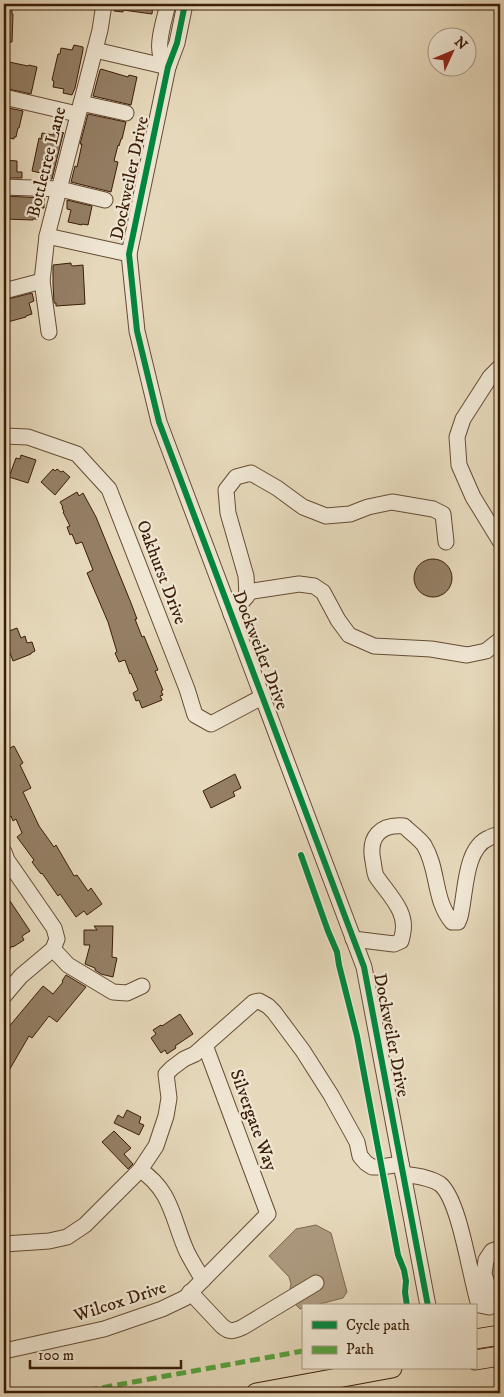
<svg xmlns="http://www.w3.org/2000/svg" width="504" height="1397" font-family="'IM FELL DW Pica',serif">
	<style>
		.water { fill: #ac997e; stroke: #7f674e }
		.building { fill: #947f65; stroke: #3b1d07 }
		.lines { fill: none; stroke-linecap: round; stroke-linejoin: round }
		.minor-casing { stroke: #664c34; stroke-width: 17 }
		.major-casing { stroke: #3b1d07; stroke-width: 21 }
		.minor { stroke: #efe6d3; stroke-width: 15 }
		.major { stroke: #e6d9bb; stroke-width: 19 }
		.quiet { stroke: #54a23d; stroke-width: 5; stroke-dasharray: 10 5; stroke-linecap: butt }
		.cycleway-casing { stroke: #efe6d3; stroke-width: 9 }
		.cycleway { stroke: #00873e; stroke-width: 6 }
		.labels { text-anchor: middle; stroke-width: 4.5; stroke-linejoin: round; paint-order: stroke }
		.street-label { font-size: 18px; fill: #3b1d07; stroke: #efe6d3 }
	</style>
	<rect width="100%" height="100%" fill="#e6d9bb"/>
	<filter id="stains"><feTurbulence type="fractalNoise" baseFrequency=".004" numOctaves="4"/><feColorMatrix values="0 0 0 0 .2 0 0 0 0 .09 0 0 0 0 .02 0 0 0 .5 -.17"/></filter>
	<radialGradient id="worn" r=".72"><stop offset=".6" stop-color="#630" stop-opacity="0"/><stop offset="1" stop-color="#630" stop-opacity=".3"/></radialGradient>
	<!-- water -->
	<path class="water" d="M316,1225L331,1233L347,1292L343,1298L312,1306H303V1308L300,1309L296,1305L289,1293L291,1284L289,1277L269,1256L296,1229Z"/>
	<!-- building -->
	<g class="building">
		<path d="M114,4H153L152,14L123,10V12L114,11Z"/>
		<path d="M4,7L12,8V14H13L12,42H4Z"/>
		<path d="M74,45L83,47V50L75,88L72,95L63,93L64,89L53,87L54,81L52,80L58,54H60L61,48L72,50Z"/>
		<path d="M4,61L28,66L29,65L37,67L31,94L4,88Z"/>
		<path d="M101,69L128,77L129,75L137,77L131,105L93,96L100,70Z"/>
		<path d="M4,107L23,111L19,128H18L16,137H14V139L4,137Z"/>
		<path d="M88,114L126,122L122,139H121L119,146L118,145L114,161L118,162L111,192L71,182L75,166L77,167L82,144H80Z"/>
		<path d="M54,131L64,133L63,134L52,179L44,178L45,174L32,171L39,138L41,139L42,133L54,135Z"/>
		<path d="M4,160L17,161V172H22V178H4Z"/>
		<path d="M4,196L44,198V208H40L39,219H33V220L5,219L6,217H4Z"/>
		<path d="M67,200L92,206L88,225L82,224V225L68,222L71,210L67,209Z"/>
		<path d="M71,263V265L73,266L83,265L85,304L56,306V303H54L53,283V265Z"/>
		<path d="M32,293L34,301L29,303L32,314L26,316V317L4,323V300Z"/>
		<path d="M21,455L36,460L28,483L9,477L16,458L20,459Z"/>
		<path d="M53,469L55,471L57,469L61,472L63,471L70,477L55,495L41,482Z"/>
		<path d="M77,492L79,496L83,493L96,517L131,603L137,619H135L142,637L144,636L158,670L155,671L163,690L161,691L163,695L160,696L162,700L142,708L139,700L136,701L133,693L138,690L131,673L130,674L125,660L119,662L115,653L117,652L108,622L87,573L93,570L82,542L76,544L72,534L70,535L67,527L70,526L63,512H64L62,507H63L60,502Z"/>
		<circle cx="433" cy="578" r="19"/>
		<path d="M17,628L21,638L25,636L27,643L32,642L35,651L31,653V654L13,661L10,653L4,655V633Z"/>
		<path d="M4,736L10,748L14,746L23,763L20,765L31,788L23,792L39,826L54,847L56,845L74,876L77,875L88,891L91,888L102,904L87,915L84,911L76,917L60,894L58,896L42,873L41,874L32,862L34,860L17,837L22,833L16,819L13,821L11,816L9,817L4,806Z"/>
		<path d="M235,774L241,788L233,792L235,796L211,808L203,791Z"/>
		<path d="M4,892L30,931L22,936L24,940L13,947L12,946L4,957Z"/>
		<path d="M94,926H113L112,957L117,958L113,977L101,974L95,970V968L85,964L90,945H84V930H97Z"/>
		<path d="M66,975L86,987L57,1022L49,1016L32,1038L29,1036L4,1079V1034L7,1029L43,986L53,994L63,982L62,981Z"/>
		<path d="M180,1014L193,1034L175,1046L176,1048L167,1054L165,1050L161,1053L151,1038L156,1034L153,1030L161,1025L162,1026Z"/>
		<path d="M127,1110L141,1117L139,1123L144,1125L139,1135L114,1123L118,1115L123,1118Z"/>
		<path d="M114,1131L131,1148L124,1154L133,1164L128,1169L102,1142Z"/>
	</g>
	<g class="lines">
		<!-- minor casing -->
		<g class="minor-casing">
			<g id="minor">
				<path d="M185,4L177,43L168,67L129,254L137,331L159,422L364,967L428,1306"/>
				<path d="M95,50L168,67"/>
				<path d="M168,67C165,63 162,60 161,56C156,44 165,17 168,4"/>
				<path d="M4,97L77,114"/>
				<path d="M81,103L126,113"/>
				<path d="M4,187L60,189L105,200"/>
				<path d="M47,236L129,254"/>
				<path d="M4,291L42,281"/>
				<path d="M49,332L42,281L47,236L100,30L104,4"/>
				<path d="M500,367L490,377L463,419L457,437L459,465L473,497L500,541"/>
				<path d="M4,436L28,437L77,454L109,489L187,689L195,715L211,724L262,697"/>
				<path d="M247,592L299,584L314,586L323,592L338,620L349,635L374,646L431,649L467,655L486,651L500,640"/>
				<path d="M231,614L247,596L246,576L228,513L226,490L236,477L251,473L277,488L303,507L326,516L350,514L368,507L392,502L433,509L443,514L446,542"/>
				<path d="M4,852L7,860L54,928L57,939L53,949L21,976L4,996"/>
				<path d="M353,939L394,944L401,941C404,930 405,922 400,911C394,898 384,888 376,876C374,871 374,866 373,861C368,837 380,824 404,826C410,832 419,838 424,845C439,870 433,899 452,922H458L460,917C466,894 464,848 489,838C492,836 497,835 500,834"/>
				<path d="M53,949L68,965L113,992L127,993L142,986"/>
				<path d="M140,1170C172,1190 173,1222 187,1252C192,1262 198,1271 203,1280"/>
				<path d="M403,1174C415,1176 430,1177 440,1184C460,1200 470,1278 479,1305L489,1307L493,1301L484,1274L486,1260L492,1251L500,1248"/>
				<path d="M4,1244L49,1241L67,1237L85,1225L140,1170L156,1146L166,1116L169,1098L166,1074L172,1068L184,1059L195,1054L254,1002L259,1001L268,1006L274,1012L303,1051L331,1095L357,1142L360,1156L366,1163L372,1167H381L401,1164"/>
				<path d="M190,1292L222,1326C230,1333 234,1331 243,1327L316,1283"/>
				<path d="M4,1351L104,1329L162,1309L185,1298L268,1214L205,1045"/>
			</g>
		</g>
		<!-- major casing -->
		<g class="major-casing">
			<g id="major">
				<path d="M475,1339L500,1335"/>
				<path d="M475,1360L500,1356"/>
				<path d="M256,1393L392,1368"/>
			</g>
		</g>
		<!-- minor -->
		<use href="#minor" class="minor"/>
		<!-- major -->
		<use href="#major" class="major"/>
		<!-- quiet -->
		<path class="quiet" d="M73,1393L303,1351"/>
		<!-- cycleway casing -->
		<g class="cycleway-casing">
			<g id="cycleway">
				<path d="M185,4L177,43L168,67L129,254L137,331L159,422L364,967L428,1306"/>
				<path d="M301,855L328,931L337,952L339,965L357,1036L398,1255L404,1270L406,1281L405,1292L407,1306"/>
			</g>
		</g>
		<!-- cycleway -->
		<use href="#cycleway" class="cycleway"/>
	</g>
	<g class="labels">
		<!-- street labels -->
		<g class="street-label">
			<text transform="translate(46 162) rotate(-76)" y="6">Bottletree Lane</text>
			<text transform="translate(129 178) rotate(-78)" y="6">Dockweiler Drive</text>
			<text transform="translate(162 572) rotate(69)" y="6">Oakhurst Drive</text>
			<text transform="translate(261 650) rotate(69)" y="6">Dockweiler Drive</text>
			<text transform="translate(392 1035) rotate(79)" y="6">Dockweiler Drive</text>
			<text transform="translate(254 1120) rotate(70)" y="6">Silvergate Way</text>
			<text transform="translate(120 1301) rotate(-18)" y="6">Wilcox Drive</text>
		</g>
	</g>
	<!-- margin -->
	<rect width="504" height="1397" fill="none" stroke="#e6d9bb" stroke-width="20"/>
	<rect x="5" y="5" width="494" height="1387" fill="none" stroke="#3b1d07" stroke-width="2.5"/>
	<rect x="10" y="10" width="484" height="1377" fill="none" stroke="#3b1d07"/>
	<!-- legend -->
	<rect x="302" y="1304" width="175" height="65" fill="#efe6d3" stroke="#a79681"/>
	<rect x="312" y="1321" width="25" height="8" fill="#00873e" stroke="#a79681"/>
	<text x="346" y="1330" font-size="15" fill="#3b1d07">Cycle path</text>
	<rect x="312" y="1346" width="25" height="8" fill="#54a23d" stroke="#a79681"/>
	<text x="346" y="1354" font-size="15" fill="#3b1d07">Path</text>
	<!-- north arrow -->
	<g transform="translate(452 52) rotate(46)"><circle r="24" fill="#efe6d3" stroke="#a79681"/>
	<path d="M0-4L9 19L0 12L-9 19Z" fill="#8f2418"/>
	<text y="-8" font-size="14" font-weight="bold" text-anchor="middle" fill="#3b1d07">N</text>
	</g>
	<!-- scale -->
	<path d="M30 1360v8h151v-8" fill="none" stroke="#3b1d07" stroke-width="2.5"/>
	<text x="38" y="1360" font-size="15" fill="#3b1d07" stroke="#efe6d3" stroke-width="4" paint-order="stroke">100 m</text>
	<rect width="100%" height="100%" filter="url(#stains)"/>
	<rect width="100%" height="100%" fill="url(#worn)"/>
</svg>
